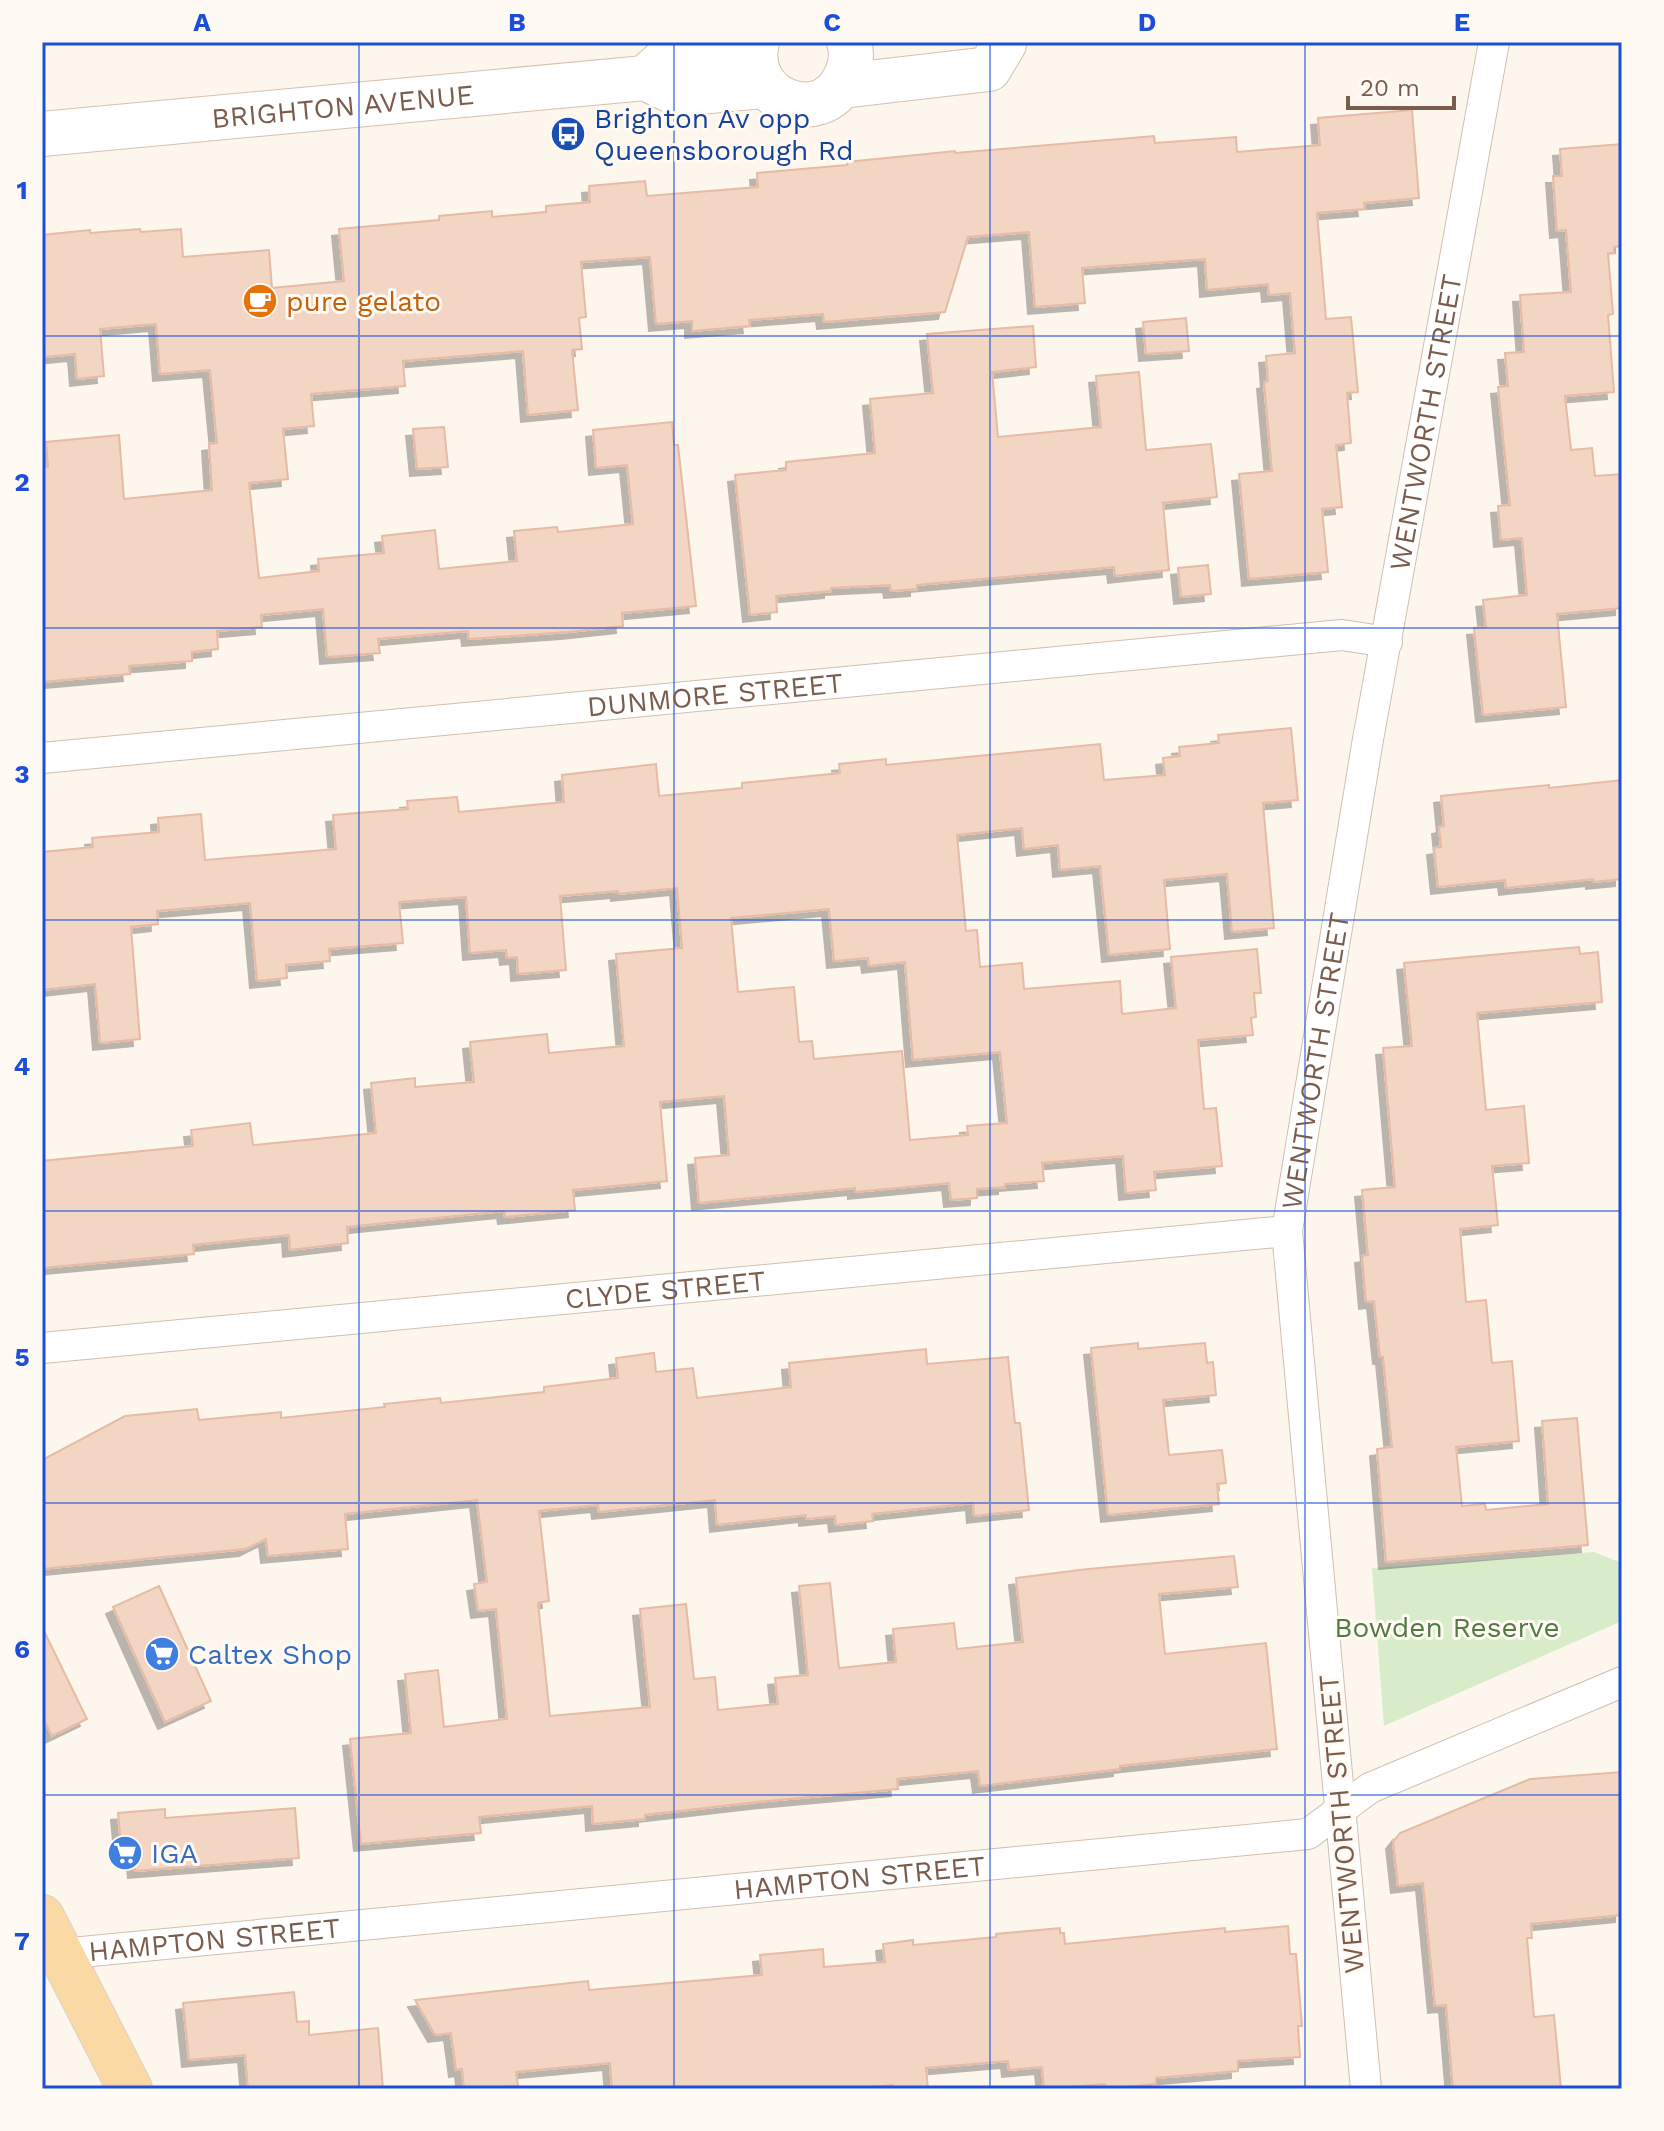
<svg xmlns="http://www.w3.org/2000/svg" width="1664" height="2131" font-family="'Work Sans',sans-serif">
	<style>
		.green { fill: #d8ecc9 }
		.building { fill: #f3d5c3; stroke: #e6bba3; stroke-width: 2; fill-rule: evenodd; filter: url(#shadow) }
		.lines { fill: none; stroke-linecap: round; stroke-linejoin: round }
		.minor-casing { stroke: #d1beb0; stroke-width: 32 }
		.secondary-casing { stroke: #d6c0b0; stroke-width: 46 }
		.primary-casing { stroke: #dad1cd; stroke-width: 46 }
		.minor { stroke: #fff; stroke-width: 30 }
		.secondary { stroke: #fff; stroke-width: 44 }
		.primary { stroke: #fbd9a5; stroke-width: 44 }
		.grid { fill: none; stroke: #1d4ed8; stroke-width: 2; stroke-opacity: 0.55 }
		.labels { text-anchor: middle; stroke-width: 6; stroke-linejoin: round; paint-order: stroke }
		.street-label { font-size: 28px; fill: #7a5c4d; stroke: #fffaf3 }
		.transit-label { font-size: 28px; fill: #164399; stroke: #fffaf3; text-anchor: start }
		.food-label { font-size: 28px; fill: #c56008; stroke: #fffaf3; text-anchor: start }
		.park-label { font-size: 28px; fill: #537a41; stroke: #fffaf3 }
		.shop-label { font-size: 28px; fill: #366cbe; stroke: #fffaf3; text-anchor: start }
		.neatline { fill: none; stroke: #1d4ed8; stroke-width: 3 }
		.grid-label { font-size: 26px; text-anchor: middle; font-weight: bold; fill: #1d4ed8 }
	</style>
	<defs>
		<filter id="shadow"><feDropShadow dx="-7" dy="7" stdDeviation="0" flood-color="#0004"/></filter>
	</defs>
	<rect width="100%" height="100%" fill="#fdf6ec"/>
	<!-- green -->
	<path class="green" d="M1594,1552L1622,1563V1621L1384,1726L1372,1568Z"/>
	<!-- building -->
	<g class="building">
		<path d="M1412,110L1419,198L1364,203L1365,209L1317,213L1326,319L1351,317L1358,392L1347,393L1351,443L1336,445L1342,507L1322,509L1328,572L1249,579L1239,474L1272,471L1264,382L1268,381L1266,356L1295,353L1290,293L1269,295L1268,284L1207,290L1205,259L1082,268L1085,303L1035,307L1029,232L968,237L945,312L824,322L823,314L749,320L750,326L692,331V321L656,324L650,257L581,262L586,317L579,318L582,349L572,350L578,410L528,415L523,351L403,361L405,386L311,394L314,426L283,429L288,479L249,483L259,578L319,571L318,559L384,553L382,536L435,530L439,569L517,561L514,531L557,527L558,532L633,524L627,465L596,468L593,430L672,422L674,445H678L696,606L622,613L623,626L568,632L469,639L468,631L378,639L380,653L327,657L323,609L261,615L262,627L217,631L218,649L192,652V661L129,666L130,674L42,682V467H48L46,442L119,435L124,499L212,490L209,444L217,443L210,370L160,374L156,324L100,329L104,376L77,379L75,354L45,357L42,330V235L90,230V233L140,229L141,232L181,229L183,257L269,250L272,288L344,281L339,229L439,220V216L492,211V217L546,212V206L590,202L589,186L645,181L647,196L758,187L757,173L847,165V162L955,151V153L1154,136L1155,143L1236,137L1237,152L1320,145L1318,118Z"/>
		<path d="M1622,144V246L1614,247V253H1608L1613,314L1608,315L1614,392L1565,396L1571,450L1592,448L1595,476L1622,474V608L1557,614L1566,707L1483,715L1474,628L1486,627L1483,600L1527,595L1522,538L1501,540L1498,506L1510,505L1498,387L1508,386L1505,353L1524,352L1520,295L1571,292L1566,230L1557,231L1553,176H1562L1560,149Z"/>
		<path d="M1186,318L1189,351L1146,354L1143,322Z"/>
		<path d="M1033,326L1036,367L992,372L998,437L1101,427L1096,376L1139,372L1146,450L1211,444L1217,497L1163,503L1169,570L1115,576L1114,567L917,585V589L891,591L890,585L831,588V591L776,596L777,612L750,615L735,475L786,470V462L875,453L870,399L933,393L927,334Z"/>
		<path d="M444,427L448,467L417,469L413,429Z"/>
		<path d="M1208,565L1211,594L1181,597L1178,568Z"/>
		<path d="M1291,728L1298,800L1263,803L1274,928L1232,932L1227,874L1164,880L1170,949L1109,955L1100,866L1060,870L1058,845L1024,849L1022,828L957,835L966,931L977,930L980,967L1022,963L1024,989L1120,981L1122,1014L1176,1008L1171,957L1257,949L1261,993H1254L1256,1017L1251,1018L1253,1035L1198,1040L1204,1109L1216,1108L1222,1166L1154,1172L1156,1190L1126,1193L1123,1156L1042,1163L1044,1181L1005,1184V1187L977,1189V1198L951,1200L949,1183L855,1192V1188L699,1203L695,1158L729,1155L724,1096L660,1102L667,1181L573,1190L575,1210L505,1217L504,1211L347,1227L348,1243L290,1250L289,1235L193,1245L194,1254L42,1268V1161L193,1146L191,1130L250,1123L253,1145L376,1133L371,1083L415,1078V1087L474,1082L470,1042L547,1034L549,1053L624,1046L616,954L682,948L677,888L618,894V891L560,896L566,970L518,974L517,957L507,958L506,950L470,953L466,897L399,902L403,943L329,949L330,961L286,965L287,978L257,981L250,903L157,911L158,924L131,927L140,1039L100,1043L95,984L42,990V852L93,847L92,838L159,832L158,818L201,814L205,860L336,849L333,815L408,809L407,801L457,797L459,812L564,802L562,775L656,764L659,796L742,788V783L840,773L839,764L886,759V765L1100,744L1104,780L1165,775L1163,758L1180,756L1179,747L1219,743L1218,735ZM829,909L834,961L868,958L869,966L905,962L913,1060L1000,1052L1007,1123L967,1126L968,1135L910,1140L902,1051L814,1059L812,1041L799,1042L794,987L738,992L731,918Z"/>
		<path d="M1622,780V879L1593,882V879L1506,888L1505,880L1438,887L1434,848L1441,847L1439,827L1444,826L1441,796L1549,785V788Z"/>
		<path d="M1579,947L1580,954L1598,952L1602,1002L1477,1013L1486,1110L1524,1106L1529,1163L1492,1166L1498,1225L1460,1229L1466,1302L1486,1300L1492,1363L1512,1361L1519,1441L1456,1447L1462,1506L1485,1504L1486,1510L1548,1504L1542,1421L1577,1418L1588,1545L1386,1562L1377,1449L1392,1447L1383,1357H1380L1374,1301L1366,1302L1362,1256L1368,1255L1362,1190L1395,1187L1383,1048L1412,1046L1404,963Z"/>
		<path d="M1138,1343V1349L1205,1343L1207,1363L1213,1362L1216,1395L1163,1400L1169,1455L1222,1450L1226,1483L1217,1484L1219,1504L1108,1515L1091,1348Z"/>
		<path d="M926,1349L927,1364L1008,1357L1015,1423H1020L1029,1510L974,1516L973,1503L872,1514L873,1521L836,1525L835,1516L806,1519V1515L717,1525L715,1500L599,1512L598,1505L539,1511L549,1601L538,1603L550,1716L650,1707L640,1609L686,1604L694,1679L715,1677L718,1710L778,1704L775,1678L808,1675L799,1586L830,1583L839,1668L896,1662L893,1629L954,1623L957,1649L1023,1642L1016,1578L1088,1569L1234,1556L1238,1587L1159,1594L1165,1654L1266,1643L1277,1749L1120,1766V1769L980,1786L978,1771L897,1779L898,1789L757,1802L645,1815V1819L593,1824L592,1806L479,1817L481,1833L361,1844L350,1739L411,1733L405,1674L438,1670L444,1727L507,1719L496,1609L478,1611L474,1584L487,1582L477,1500L345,1514L348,1549L268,1556L266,1539L246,1549L42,1569V1460L125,1416L197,1409L199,1420L281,1412V1418L385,1407L384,1404L440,1398L441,1403L544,1392V1387L618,1378L616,1358L654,1353L656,1372L693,1368L697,1398L791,1387L789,1363Z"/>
		<path d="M159,1586L211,1701L165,1722L113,1607Z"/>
		<path d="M42,1627L87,1719L52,1736L42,1716Z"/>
		<path d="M1622,1772V1915L1531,1924L1532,1938H1527L1534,2017L1554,2015L1561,2089H1453L1446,2005L1435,2006L1423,1883L1398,1886L1393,1842L1400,1833L1530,1779Z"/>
		<path d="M295,1808L299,1858L135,1871L132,1844L121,1845L118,1813L165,1809V1818Z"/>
		<path d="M1288,1926L1290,1954H1296L1302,2026H1298L1300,2057L1238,2061V2071L1156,2078V2084L1106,2089L1105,2084L1044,2089L1042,2067L1009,2070L1008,2061L926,2068L928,2089H893V2085L850,2089H612L610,2063L516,2072L518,2086L464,2089L462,2069L456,2070L451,2033L435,2035L415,2000L588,1981L589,1990L762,1975L760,1955L823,1949L824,1967L885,1962L883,1944L913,1940V1945L996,1937V1934L1060,1928V1933H1064L1065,1944L1225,1928V1932Z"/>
		<path d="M294,1992L297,2022L309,2021V2035L378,2028L383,2089H248L245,2055L189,2060L183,2003Z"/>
	</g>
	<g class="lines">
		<!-- minor casing -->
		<g class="minor-casing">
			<g id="minor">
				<path id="s1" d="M42,758L1342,635L1387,642"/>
				<path id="s2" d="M42,1348L1287,1231"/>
				<path id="s3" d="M61,1954L1308,1834L1370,1788L1622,1682"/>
				<path id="s4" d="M1366,2089L1287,1231L1367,745L1494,42"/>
			</g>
		</g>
		<!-- secondary casing -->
		<g class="secondary-casing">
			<g id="secondary">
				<path d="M757,42C743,99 821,130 845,78C851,66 853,55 849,42"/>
				<path d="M645,78L671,55L756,45"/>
				<path d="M842,86L989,69L1004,44"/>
				<path id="s5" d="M42,134L645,78L678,94L764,86"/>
			</g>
		</g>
		<!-- primary casing -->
		<g class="primary-casing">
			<path id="primary" d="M42,1917L130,2089"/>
		</g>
		<!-- minor -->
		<use href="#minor" class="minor"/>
		<!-- secondary -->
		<use href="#secondary" class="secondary"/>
		<!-- primary -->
		<use href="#primary" class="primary"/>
	</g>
	<!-- grid -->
	<path class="grid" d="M359,42V2089M674,42V2089M990,42V2089M1305,42V2089M42,336H1622M42,628H1622M42,920H1622M42,1211H1622M42,1503H1622M42,1795H1622"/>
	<!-- icons -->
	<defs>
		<g id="bus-disc" transform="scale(1.8)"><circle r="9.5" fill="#1a4fb4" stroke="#fffaf3"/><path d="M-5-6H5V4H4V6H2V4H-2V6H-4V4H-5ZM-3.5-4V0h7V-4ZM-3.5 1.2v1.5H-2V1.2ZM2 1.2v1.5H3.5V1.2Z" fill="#fff"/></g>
		<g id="cafe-disc" transform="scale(1.8)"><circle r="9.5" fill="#e8710a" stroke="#fffaf3"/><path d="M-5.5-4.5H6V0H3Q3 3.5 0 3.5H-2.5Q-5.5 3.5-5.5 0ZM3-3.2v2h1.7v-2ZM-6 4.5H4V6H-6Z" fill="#fff"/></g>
		<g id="supermarket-disc" transform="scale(1.8)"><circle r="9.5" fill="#3f7fe0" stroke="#fffaf3"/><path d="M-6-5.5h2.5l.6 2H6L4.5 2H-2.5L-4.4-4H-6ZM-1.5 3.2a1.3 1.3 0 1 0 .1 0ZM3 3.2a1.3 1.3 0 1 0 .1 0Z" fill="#fff"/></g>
	</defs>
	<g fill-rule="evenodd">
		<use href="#bus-disc" x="568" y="134"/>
		<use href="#cafe-disc" x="260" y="301"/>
		<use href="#supermarket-disc" x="162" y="1654"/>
		<use href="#supermarket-disc" x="125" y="1853"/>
	</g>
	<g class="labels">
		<!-- street labels -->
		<g class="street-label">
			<text dy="10" stroke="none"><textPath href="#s5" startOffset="302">BRIGHTON AVENUE</textPath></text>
			<text dy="10" stroke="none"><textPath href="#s4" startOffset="1682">WENTWORTH STREET</textPath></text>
			<text dy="10" stroke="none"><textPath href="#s1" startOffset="676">DUNMORE STREET</textPath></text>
			<text dy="10" stroke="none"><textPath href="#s4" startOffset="1034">WENTWORTH STREET</textPath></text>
			<text dy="10" stroke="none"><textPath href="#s2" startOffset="626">CLYDE STREET</textPath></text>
			<text transform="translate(1341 1824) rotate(-95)" y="10">WENTWORTH STREET</text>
			<text dy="10" stroke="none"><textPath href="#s3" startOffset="802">HAMPTON STREET</textPath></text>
			<text dy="10" stroke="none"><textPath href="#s3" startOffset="154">HAMPTON STREET</textPath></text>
		</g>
		<!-- transit labels -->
		<g class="transit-label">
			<text x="594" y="128">Brighton Av opp<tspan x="594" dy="32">Queensborough Rd</tspan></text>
		</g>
		<!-- food labels -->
		<g class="food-label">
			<text x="286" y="311">pure gelato</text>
		</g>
		<!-- park labels -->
		<g class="park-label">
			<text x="1447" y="1637">Bowden Reserve</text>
		</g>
		<!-- shop labels -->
		<g class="shop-label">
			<text x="188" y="1664">Caltex Shop</text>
			<text x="151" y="1863">IGA</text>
		</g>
	</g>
	<!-- border -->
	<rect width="1664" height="2131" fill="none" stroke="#fffaf3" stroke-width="88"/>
	<!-- scale -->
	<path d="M1348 96v12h106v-12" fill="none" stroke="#7a5c4d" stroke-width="4"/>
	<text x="1360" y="96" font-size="24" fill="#7a5c4d" stroke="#fffaf3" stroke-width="6" paint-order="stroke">20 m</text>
	<rect x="44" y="44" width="1576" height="2043" class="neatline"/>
	<g class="grid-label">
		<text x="202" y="31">A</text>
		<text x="517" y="31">B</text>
		<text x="832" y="31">C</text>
		<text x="1147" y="31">D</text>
		<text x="1462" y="31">E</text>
		<text x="22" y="199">1</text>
		<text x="22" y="491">2</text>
		<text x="22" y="783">3</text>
		<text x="22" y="1075">4</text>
		<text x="22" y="1366">5</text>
		<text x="22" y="1658">6</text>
		<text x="22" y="1950">7</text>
	</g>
</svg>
